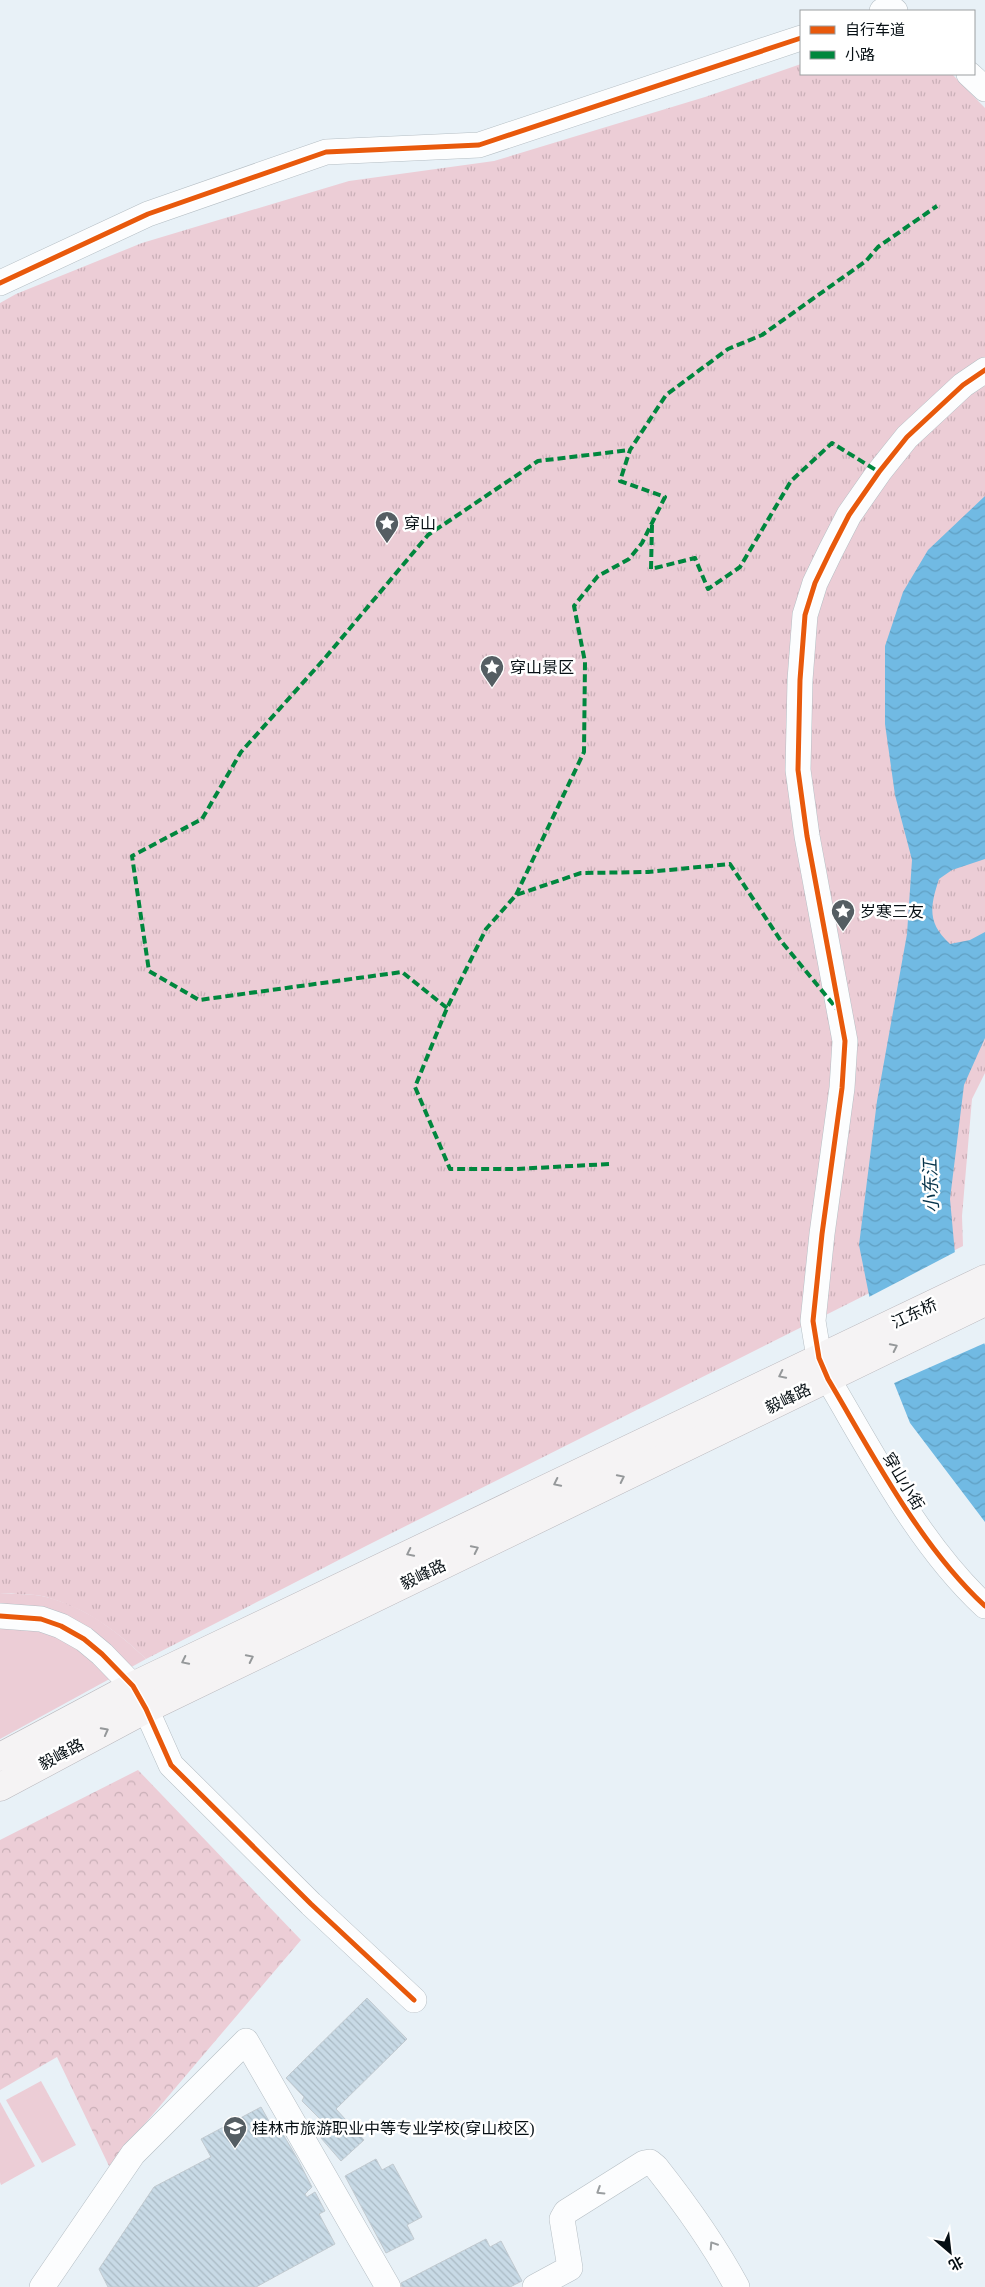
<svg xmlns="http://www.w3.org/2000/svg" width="985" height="2287" font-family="'Times New Roman','Noto Sans SC',serif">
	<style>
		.grass { fill: #eccdd6 }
		.forest { fill: url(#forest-crowns) }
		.park { fill: url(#park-tufts) }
		.water { fill: url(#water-waves) }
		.pier { fill: #e8f1f7 }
		.building { fill: url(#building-back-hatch); stroke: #c2cad0 }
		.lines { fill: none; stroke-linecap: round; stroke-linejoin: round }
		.minor-casing { stroke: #b5bec4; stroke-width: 26 }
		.major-casing { stroke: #b9b7bc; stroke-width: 29 }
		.minor { stroke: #fcfdfe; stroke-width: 25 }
		.major { stroke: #f5f3f4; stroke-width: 28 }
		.quiet { stroke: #00873e; stroke-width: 4; stroke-dasharray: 8 4; stroke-linecap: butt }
		.cycleway-casing { stroke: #fff; stroke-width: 8 }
		.cycleway { stroke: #e8590c; stroke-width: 5 }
		.oneway { stroke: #95989a }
		.oneway2 { stroke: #9a9ea0 }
		.labels { text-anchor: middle; stroke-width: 5; stroke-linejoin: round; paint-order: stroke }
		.poi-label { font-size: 16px; fill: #060f14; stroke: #fff; text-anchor: start }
		.street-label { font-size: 16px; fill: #060f14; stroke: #fff }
		.water-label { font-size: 18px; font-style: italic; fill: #06334a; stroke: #fff }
	</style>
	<defs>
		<pattern id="forest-crowns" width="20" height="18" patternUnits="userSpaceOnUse" patternTransform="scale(1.25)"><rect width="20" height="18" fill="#eccdd6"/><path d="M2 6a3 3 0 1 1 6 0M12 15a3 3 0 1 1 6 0" fill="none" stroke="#c9afb7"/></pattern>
		<pattern id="park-tufts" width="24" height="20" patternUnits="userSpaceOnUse" patternTransform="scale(1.25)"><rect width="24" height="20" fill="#eccdd6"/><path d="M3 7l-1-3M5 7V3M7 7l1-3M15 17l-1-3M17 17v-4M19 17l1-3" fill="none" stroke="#c9afb7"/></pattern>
		<pattern id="water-waves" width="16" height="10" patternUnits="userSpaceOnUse" patternTransform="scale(1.25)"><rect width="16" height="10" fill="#71bae3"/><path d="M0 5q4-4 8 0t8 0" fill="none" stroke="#609fc2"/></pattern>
		<pattern id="building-back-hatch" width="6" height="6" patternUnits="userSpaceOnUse" patternTransform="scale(1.25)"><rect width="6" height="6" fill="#c8dae6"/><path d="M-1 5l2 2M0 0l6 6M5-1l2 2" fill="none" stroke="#aabac4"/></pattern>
	</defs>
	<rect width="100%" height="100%" fill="#e8f1f7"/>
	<!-- grass -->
	<g class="grass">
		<path d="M0,1593C15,1595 32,1593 46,1597C86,1607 117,1631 146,1659L0,1739Z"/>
		<path d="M41,2081L76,2145L42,2163L6,2100Z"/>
		<path d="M0,2102L35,2166L1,2185L0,2182Z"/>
	</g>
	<!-- forest -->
	<path class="forest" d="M138,1770L301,1940L109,2166L57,2057L0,2090V1840Z"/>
	<!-- park -->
	<path class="park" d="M801,64V74H952L985,108V1073L972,1099L962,1216L963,1246L366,1546L146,1659C117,1631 86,1608 46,1597C32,1593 15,1595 0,1593V303L16,294L142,243L349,181L494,161L705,97Z"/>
	<!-- water -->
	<path class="water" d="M985,496V859L952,870L939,879C930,907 927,923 950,944L970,940L985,932V1038L964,1085L950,1199L957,1276L985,1345V1522L910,1423L879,1345L859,1245L877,1101L907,934L912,860L895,795L885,724V646L903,592L928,550Z"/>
	<!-- pier -->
	<path class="pier" d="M957,1251L959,1276L985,1343L892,1384L876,1346L867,1298Z"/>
	<!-- building -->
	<g class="building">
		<path d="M367,1998L407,2039L336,2109L364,2140L341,2161L314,2130L323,2122L302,2101L304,2097L286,2078Z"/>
		<path d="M261,2107L275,2132L280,2129L297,2158L312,2187L305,2194L307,2197L315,2192L325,2211L319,2214L335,2244L256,2287H108L99,2269L154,2187L211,2157L201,2139Z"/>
		<path d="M376,2159L382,2170L393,2164L422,2217L407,2225L414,2239L386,2253L345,2176Z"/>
		<path d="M486,2239L490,2247L501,2241L522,2281L510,2287H402L401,2283Z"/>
	</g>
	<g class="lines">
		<!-- minor casing -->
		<g class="minor-casing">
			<g id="minor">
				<path d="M882,11L891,8L895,11"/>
				<path d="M969,74L985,89"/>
				<path d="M0,283L148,214L326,152L479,145L801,38"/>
				<path d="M985,370L963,385L907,437L879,472L849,515L831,550L815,583L805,615L800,680L798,770L807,836L845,1041L842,1088L822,1234L813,1321L819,1358L828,1379C873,1455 920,1546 985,1606"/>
				<path d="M0,1616L41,1619L61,1626L84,1639L102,1654L133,1686L146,1709L171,1765L311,1904L414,2000"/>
				<path d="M42,2287L133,2154L246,2041L388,2287"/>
				<path d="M535,2287L570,2268L562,2219L566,2212L644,2163L650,2162L656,2167C686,2205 714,2244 737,2287"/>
			</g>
		</g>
		<!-- major casing -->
		<g class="major-casing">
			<g id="major">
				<path d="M0,1757L133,1686L985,1279"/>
				<path d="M0,1787L146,1709L985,1302"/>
			</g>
		</g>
		<!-- minor -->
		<use href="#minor" class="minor"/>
		<!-- major -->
		<use href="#major" class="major"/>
		<!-- quiet -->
		<g class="quiet">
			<path d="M652,525L651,569L695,558L708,589L740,567L791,481L832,443L879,472"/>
			<path d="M516,895L584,752L585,662L574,606L598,576L629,559L642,543L665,497L620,481L630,450L666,395L728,349L762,335L866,261L878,247L937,206"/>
			<path d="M447,1008L402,972L199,1000L149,971L132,856L202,819L241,752L325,658L428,535L538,461L630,450"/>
			<path d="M609,1164L516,1169H450L415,1087L447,1008L486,929L516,895L581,873L648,872L730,864L781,941L837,1009"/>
		</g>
		<!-- cycleway casing -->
		<g class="cycleway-casing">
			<g id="cycleway">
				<path d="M0,283L148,214L326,152L479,145L801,38"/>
				<path d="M985,370L963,385L907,437L879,472L849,515L831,550L815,583L805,615L800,680L798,770L807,836L845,1041L842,1088L822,1234L813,1321L819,1358L828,1379C873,1455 920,1546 985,1606"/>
				<path d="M0,1616L41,1619L61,1626L84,1639L102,1654L133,1686L146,1709L171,1765L311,1904L414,2000"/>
			</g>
		</g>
		<!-- cycleway -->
		<use href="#cycleway" class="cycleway"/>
	</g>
	<!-- one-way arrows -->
	<defs><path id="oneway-chevron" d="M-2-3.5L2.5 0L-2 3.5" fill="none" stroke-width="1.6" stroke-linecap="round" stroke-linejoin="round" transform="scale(1.25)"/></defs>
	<g class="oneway">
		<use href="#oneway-chevron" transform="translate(894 1347) rotate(-26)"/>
		<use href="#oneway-chevron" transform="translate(782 1375) rotate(154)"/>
		<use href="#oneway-chevron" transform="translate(621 1478) rotate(-26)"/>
		<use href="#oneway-chevron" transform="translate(557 1483) rotate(154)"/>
		<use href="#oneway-chevron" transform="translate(475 1549) rotate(-26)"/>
		<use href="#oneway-chevron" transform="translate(410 1553) rotate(154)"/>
		<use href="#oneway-chevron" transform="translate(250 1658) rotate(-26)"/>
		<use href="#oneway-chevron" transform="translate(185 1661) rotate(154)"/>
		<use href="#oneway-chevron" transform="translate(105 1731) rotate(-28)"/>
	</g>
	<g class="oneway2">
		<use href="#oneway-chevron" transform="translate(600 2191) rotate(148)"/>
		<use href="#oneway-chevron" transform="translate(713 2245) rotate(-123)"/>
	</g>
	<!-- icons -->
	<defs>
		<g id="sight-pin" transform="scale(1.25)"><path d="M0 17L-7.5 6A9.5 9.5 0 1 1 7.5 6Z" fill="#555e63" stroke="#fff"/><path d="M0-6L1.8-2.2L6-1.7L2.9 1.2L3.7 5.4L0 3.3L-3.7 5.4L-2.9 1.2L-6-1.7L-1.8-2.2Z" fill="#fff"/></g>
		<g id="school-pin" transform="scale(1.25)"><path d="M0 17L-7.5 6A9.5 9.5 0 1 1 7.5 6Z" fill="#555e63" stroke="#fff"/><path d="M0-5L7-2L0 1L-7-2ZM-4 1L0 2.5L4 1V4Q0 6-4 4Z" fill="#fff"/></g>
	</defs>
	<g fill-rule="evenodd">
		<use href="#sight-pin" x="387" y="523"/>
		<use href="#sight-pin" x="492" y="667"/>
		<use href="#sight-pin" x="843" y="911"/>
		<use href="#school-pin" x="235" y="2128"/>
	</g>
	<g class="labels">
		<!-- poi labels -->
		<g class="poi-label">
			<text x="404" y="529">穿山</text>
			<text x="510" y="673">穿山景区</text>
			<text x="860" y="917">岁寒三友</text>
			<text x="252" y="2134">桂林市旅游职业中等专业学校(穿山校区)</text>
		</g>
		<!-- street labels -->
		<g class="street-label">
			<text transform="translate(914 1313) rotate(-25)" y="6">江东桥</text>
			<text transform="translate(788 1398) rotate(-26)" y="6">毅峰路</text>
			<text transform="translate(904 1481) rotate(59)" y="6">穿山小街</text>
			<text transform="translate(423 1574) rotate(-26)" y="6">毅峰路</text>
			<text transform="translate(61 1754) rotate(-28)" y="6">毅峰路</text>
		</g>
		<!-- water labels -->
		<g class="water-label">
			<text transform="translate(931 1186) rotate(-92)" y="6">小东江</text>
		</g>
	</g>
	<!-- legend -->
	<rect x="800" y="10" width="175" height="65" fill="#ffffff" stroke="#9b9fa1"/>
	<rect x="810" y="26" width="25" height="8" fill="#e8590c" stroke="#9b9fa1"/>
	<text x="845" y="35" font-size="15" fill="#060f14">自行车道</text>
	<rect x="810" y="51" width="25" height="8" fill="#00873e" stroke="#9b9fa1"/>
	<text x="845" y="60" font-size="15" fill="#060f14">小路</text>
	<!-- north arrow -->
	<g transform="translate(950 2252) rotate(152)" stroke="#ffffff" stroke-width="4" paint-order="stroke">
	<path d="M0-4L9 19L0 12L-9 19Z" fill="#060f14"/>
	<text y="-8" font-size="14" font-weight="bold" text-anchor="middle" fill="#060f14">北</text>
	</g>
</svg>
